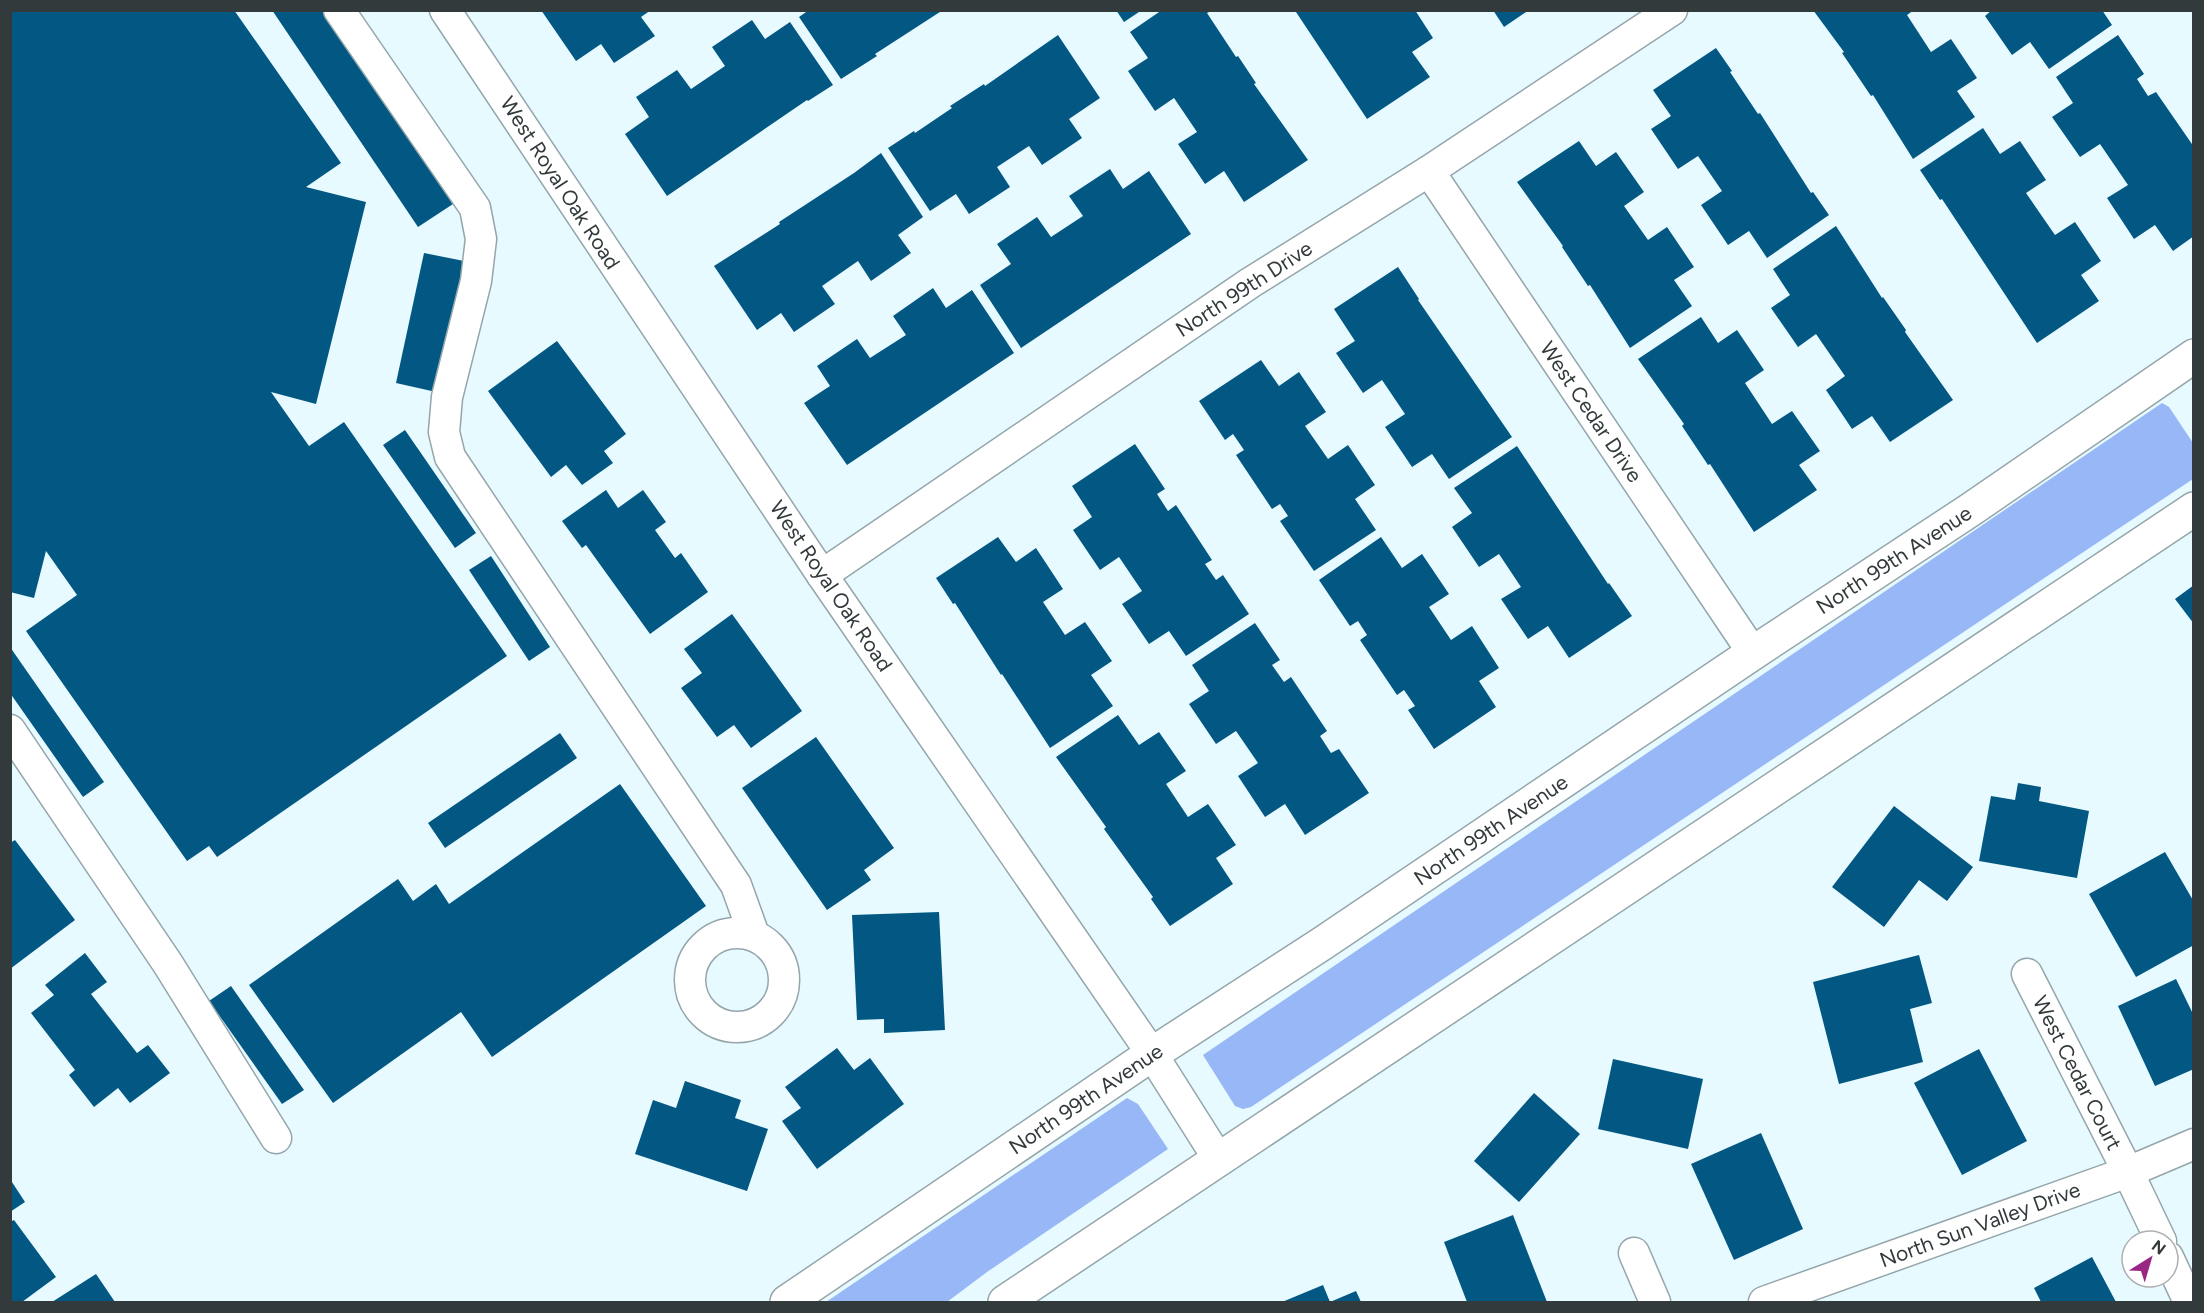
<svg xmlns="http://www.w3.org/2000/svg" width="2204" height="1313" font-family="Figtree,sans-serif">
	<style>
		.water { fill: #97b7f7 }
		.building { fill: #035883 }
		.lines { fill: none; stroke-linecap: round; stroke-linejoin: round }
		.street-casing { stroke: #95a6ab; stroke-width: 33 }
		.secondary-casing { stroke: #95a6ab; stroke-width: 36 }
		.street { stroke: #fff; stroke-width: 30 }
		.secondary { stroke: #fff; stroke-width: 33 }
		.labels { text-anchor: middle; stroke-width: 6; stroke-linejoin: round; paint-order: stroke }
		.street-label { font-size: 21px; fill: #333a3c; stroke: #fff }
	</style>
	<rect width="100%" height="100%" fill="#e7faff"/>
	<!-- water -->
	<g class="water">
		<path d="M2162,403L2169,407L2193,443V479L1251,1107L1243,1109L1235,1106L1203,1055Z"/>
		<path d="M1127,1098L1138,1104L1168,1149L987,1272L947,1302H826Z"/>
	</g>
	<!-- building -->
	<g class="building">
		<path d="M10,10H234L341,163L306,187L366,202L316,404L271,392L309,446L344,422L507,656L217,857L209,846L187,861L26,631L77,595L46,551L34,598L10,592Z"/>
		<path d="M272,10H323L453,204L418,227Z"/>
		<path d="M541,10H651L641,17L655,36L614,63L601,44L576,61Z"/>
		<path d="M809,10H943L875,54L877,56L841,79L799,17Z"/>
		<path d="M1116,10H1142L1124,22Z"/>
		<path d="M1162,10H1208L1209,12L1207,13L1236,57L1238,56L1256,83L1254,84L1308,160L1244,202L1224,171L1205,184L1178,144L1197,132L1174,98L1155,111L1128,71L1148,58L1130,32Z"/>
		<path d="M1298,10H1415L1433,38L1412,52L1430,77L1367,119L1296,12Z"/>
		<path d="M1493,10H1529L1504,27Z"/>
		<path d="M1813,10H1914L1907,15L1931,52L1951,39L1977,78L1957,91L1975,117L1913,159L1873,95L1871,96L1842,53L1844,52Z"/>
		<path d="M1992,10H2102L2112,25L2049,69L2030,42L2012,55L1985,16Z"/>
		<path d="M752,20L765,39L790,22L833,85L808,101L807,100L667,196L625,134L649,117L636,97L677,70L691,89L725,66L712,47Z"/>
		<path d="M1058,35L1100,98L1069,119L1082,138L1042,165L1029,146L997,167L1010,187L969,214L956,194L930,211L888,148L914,131L915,133L952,108L950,106L984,84L985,86Z"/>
		<path d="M2118,35L2144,74L2137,79L2148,96L2156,92L2194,147V159L2192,161L2194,163V236L2173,251L2155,225L2134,239L2107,198L2128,185L2100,144L2080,157L2052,117L2073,103L2056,77Z"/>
		<path d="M1716,48L1732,71L1730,72L1758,114L1760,113L1811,193L1813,192L1829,215L1767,258L1749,231L1728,245L1701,205L1722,191L1698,156L1678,169L1651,129L1671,116L1653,90Z"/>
		<path d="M1983,128L2000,154L2020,141L2046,180L2026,193L2055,235L2075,222L2101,261L2081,275L2099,301L2037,343L1942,199L1940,200L1920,170Z"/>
		<path d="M1579,141L1596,166L1616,152L1644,192L1624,206L1648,240L1667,227L1694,267L1674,280L1692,306L1630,348L1590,285L1588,286L1562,247L1563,246L1517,182Z"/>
		<path d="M881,153L923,217L898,235L911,253L871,281L858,261L822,286L835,304L794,332L781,313L757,330L714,266L780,224L779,222L854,173Z"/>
		<path d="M1110,169L1123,189L1149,171L1191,234L1021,348L980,285L1011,264L997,244L1037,217L1051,237L1083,216L1069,196Z"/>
		<path d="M1836,226L1882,298L1883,297L1906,330L1905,332L1953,400L1890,442L1872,416L1852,429L1826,390L1845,376L1816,334L1798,347L1771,308L1790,295L1773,269Z"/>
		<path d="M424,253L464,261L436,392L396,383Z"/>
		<path d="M1398,267L1419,299L1418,300L1512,437L1449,479L1432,454L1412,467L1385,427L1405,414L1382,380L1363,393L1336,353L1355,341L1334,309Z"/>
		<path d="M933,288L946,308L972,290L1014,353L847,465L804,403L830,386L817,366L857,339L870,358L906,335L893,316Z"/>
		<path d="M1701,317L1718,343L1737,330L1764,370L1745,383L1772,424L1792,411L1820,451L1799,465L1817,490L1754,532L1710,464L1708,465L1682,426L1684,424L1638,359Z"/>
		<path d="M557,341L626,434L604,451L613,463L582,485L566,465L551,477L488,391Z"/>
		<path d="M1261,360L1279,386L1299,372L1326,412L1305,426L1328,459L1348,445L1375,485L1355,499L1376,530L1314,571L1280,521L1288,516L1280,504L1272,509L1236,455L1244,450L1233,434L1225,440L1199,401Z"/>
		<path d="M405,430L476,533L455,548L383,445Z"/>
		<path d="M1135,444L1165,489L1157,494L1168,511L1176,505L1212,560L1205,564L1216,580L1223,575L1249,614L1186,656L1169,631L1149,644L1122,604L1142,591L1119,557L1100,570L1073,530L1092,517L1072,486Z"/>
		<path d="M1517,446L1608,584L1609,583L1632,616L1569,658L1548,626L1528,639L1501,599L1521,587L1499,554L1479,567L1452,527L1472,513L1454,488Z"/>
		<path d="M606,490L618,508L643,490L666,522L655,530L675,558L681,553L708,592L650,634L586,545L582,548L562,521Z"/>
		<path d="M998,537L1016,562L1036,548L1063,589L1043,602L1065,635L1085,622L1112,661L1091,675L1113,706L1050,748L1002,674L1001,675L955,603L953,604L936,578Z"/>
		<path d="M1381,537L1402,568L1422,554L1449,594L1429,607L1451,640L1472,626L1499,668L1479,681L1496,707L1434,749L1408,710L1415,706L1404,690L1397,695L1360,640L1367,635L1358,621L1350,626L1319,580Z"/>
		<path d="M491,556L550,647L529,661L469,570Z"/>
		<path d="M2194,585V624L2175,599Z"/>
		<path d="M732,614L802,711L751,748L734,725L717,737L681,688L702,673L684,649Z"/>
		<path d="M1255,623L1280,660L1272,665L1284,682L1291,677L1327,731L1320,736L1331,753L1339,749L1369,793L1305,835L1285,804L1265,817L1238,776L1258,763L1236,731L1216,744L1189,704L1209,691L1192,665Z"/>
		<path d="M10,647L104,782L83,797L10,693Z"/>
		<path d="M1118,715L1139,745L1159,732L1186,771L1166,784L1188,817L1208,804L1236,845L1216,858L1233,884L1170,926L1151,899L1153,897L1104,829L1106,827L1056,757Z"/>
		<path d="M560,733L577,758L445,848L428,823Z"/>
		<path d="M816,737L894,848L864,870L871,880L827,910L742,788Z"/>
		<path d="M2018,783L2041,787L2039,801L2089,811L2077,878L1979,861L1991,796L2015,800Z"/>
		<path d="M620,784L706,906L492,1057L461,1012L333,1103L249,985L398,879L413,901L436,884L449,904Z"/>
		<path d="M1894,806L1973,867L1947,901L1919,880L1884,927L1832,887Z"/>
		<path d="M15,840L75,920L10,969V843Z"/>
		<path d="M2165,852L2194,902V945L2136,977L2089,894Z"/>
		<path d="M939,912L945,1030L884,1033V1019L857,1020L852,915Z"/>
		<path d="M85,953L107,982L91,994L137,1053L148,1045L170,1073L130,1103L118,1088L94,1107L69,1075L75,1070L31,1013L54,995L45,985Z"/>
		<path d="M1919,955L1932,1003L1910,1009L1923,1062L1839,1084L1813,982Z"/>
		<path d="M2176,979L2194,1016V1069L2155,1086L2118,1006Z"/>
		<path d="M231,986L304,1090L282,1104L209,1001Z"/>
		<path d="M837,1048L854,1070L870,1058L904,1104L817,1169L782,1121L801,1108L785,1087Z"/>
		<path d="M1979,1049L2027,1141L1962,1175L1914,1083Z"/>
		<path d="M1613,1059L1703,1079L1688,1149L1598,1129Z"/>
		<path d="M685,1081L741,1100L735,1118L768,1129L747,1191L635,1154L653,1100L676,1108Z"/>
		<path d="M1534,1093L1580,1134L1519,1202L1474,1161Z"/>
		<path d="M1761,1133L1803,1229L1734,1260L1691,1164Z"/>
		<path d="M10,1179L25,1202L10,1212Z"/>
		<path d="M1513,1215L1547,1302H1467L1444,1242Z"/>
		<path d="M14,1220L56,1277L22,1302H10V1222Z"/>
		<path d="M2092,1257L2116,1302H2041L2034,1288Z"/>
		<path d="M96,1274L115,1302H52Z"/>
		<path d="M1323,1285L1330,1302L1356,1291L1361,1302H1282Z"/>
	</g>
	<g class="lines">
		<!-- street casing -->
		<g class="street-casing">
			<g id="street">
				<path d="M339,10L475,208L481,239L476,281L447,397L444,432L450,457L736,885L754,935"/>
				<path d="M445,10L822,575L1152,1054L1219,1160"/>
				<path d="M1429,171L1753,653"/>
				<path d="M822,575L1250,283L1429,171L1672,10"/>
				<path d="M10,730L168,964L276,1138"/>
				<circle cx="737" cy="980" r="47"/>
				<path d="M2027,974L2128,1172L2161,1241"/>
				<path d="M1634,1253L1655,1302"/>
				<path d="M2168,1257L2189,1302"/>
				<path d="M1764,1302L2128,1172L2194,1144"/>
			</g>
		</g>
		<!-- secondary casing -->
		<g class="secondary-casing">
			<g id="secondary">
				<path d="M787,1302L1152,1054L1323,943L1753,653L1970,510L2194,356"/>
				<path d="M1005,1302L2194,509"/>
			</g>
		</g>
		<!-- street -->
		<use href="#street" class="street"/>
		<!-- secondary -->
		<use href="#secondary" class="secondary"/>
	</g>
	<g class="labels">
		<!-- street labels -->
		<g class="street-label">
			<text transform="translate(560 183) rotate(57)" y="7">West Royal Oak Road</text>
			<text transform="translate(1244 289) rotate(-33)" y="7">North 99th Drive</text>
			<text transform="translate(1591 412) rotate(56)" y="7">West Cedar Drive</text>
			<text transform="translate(1894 560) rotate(-33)" y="7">North 99th Avenue</text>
			<text transform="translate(831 586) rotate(56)" y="7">West Royal Oak Road</text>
			<text transform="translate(1491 830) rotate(-34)" y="7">North 99th Avenue</text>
			<text transform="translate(2077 1073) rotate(63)" y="7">West Cedar Court</text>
			<text transform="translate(1086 1099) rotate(-34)" y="7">North 99th Avenue</text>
			<text transform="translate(1980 1225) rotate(-20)" y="7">North Sun Valley Drive</text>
		</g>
	</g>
	<!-- border -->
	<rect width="2204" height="1313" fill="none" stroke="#333a3c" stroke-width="24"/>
	<!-- north arrow -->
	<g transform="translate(2150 1259) rotate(37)"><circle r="28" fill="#ffffff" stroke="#adb0b1" stroke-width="1.5"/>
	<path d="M0-4.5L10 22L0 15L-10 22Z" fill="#992683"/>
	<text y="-9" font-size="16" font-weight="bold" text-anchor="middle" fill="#333a3c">N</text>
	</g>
</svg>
